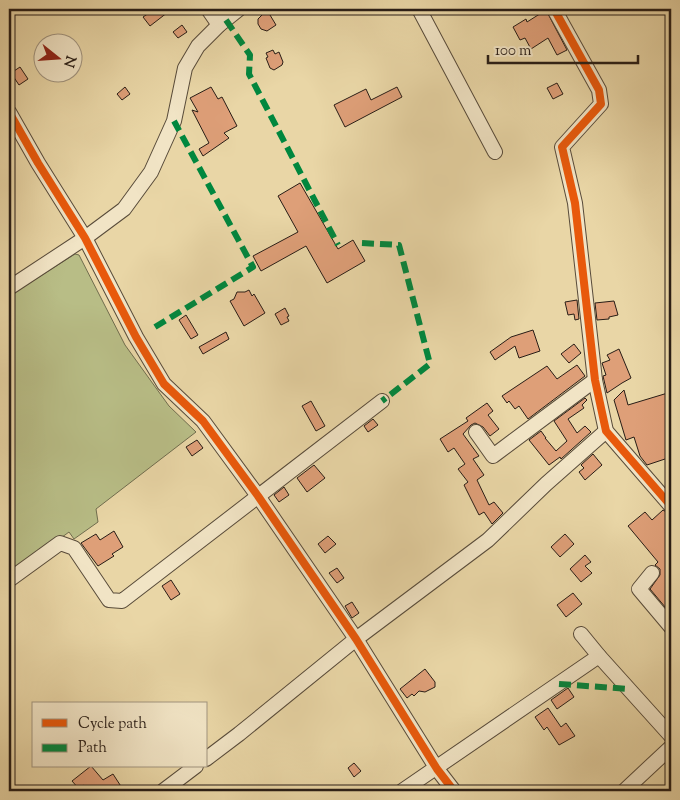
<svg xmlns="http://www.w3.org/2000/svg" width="680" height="800" font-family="'Sorts Mill Goudy',serif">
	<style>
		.green { fill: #b8bd86; stroke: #706d4e }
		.building { fill: #de9f78; stroke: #281d16 }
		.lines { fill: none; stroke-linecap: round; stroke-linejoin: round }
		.minor-casing { stroke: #584b3a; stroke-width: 16 }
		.minor { stroke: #f1e4c5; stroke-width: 14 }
		.quiet { stroke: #00873e; stroke-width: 6; stroke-dasharray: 12 6; stroke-linecap: butt }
		.cycleway-casing { stroke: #f1e4c5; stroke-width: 11 }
		.cycleway { stroke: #e8590c; stroke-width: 8 }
	</style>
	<rect width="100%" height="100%" fill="#e9d6a6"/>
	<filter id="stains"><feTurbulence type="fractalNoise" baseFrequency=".004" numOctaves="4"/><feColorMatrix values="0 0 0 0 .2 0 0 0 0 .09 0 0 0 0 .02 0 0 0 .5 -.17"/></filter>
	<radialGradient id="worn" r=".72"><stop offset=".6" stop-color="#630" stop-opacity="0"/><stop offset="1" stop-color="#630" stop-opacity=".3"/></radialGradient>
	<!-- green -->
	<path class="green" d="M75,254L79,255L125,345L169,406L196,432L96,509L98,522L74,539L69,532L9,576V296Z"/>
	<!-- building -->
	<g class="building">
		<path d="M155,9H172L150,26L143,17Z"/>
		<path d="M267,10L276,25L267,31L261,29L258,24V19Z"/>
		<path d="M546,10L567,50L557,55L548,38L531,49L525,38L520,40L513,27L526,19L527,22Z"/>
		<path d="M182,25L187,32L178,38L173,32Z"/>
		<path d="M273,50L275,54L279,52L283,62L282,65L274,70L270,68L266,58L268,57L266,53Z"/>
		<path d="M20,67L28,79L19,85L11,73Z"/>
		<path d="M557,83L563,94L553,99L547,88Z"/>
		<path d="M125,87L130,94L122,100L117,94Z"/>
		<path d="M211,87L218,99L222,97L237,126L224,133L229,138L203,156L199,149L209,143L192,110L198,112L190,98Z"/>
		<path d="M397,87L402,97L345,127L334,105L366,89L371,100Z"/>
		<path d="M300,183L338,249L353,240L365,261L327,283L306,246L261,271L253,256L298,232L278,196Z"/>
		<path d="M249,290L252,296L254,294L265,313L244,326L230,301L234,299L237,292H245Z"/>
		<path d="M577,300L579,319L575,320L574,314L568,315L565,302Z"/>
		<path d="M614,301L618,315L609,317V319L597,320L595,303Z"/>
		<path d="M285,308L289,316L287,317L289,321L281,325L275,314Z"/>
		<path d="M186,315L198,335L191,339L179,320Z"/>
		<path d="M533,330L540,351L519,358L515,346L495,360L490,352L511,337Z"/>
		<path d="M226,332L229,339L203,354L199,347Z"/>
		<path d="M574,344L581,353L569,363L561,354Z"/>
		<path d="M619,349L631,378L622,383L607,393L603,376L606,375L602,363L610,360L607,355Z"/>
		<path d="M577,365L585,376L528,419L519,406L515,409L509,401L507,403L502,396L547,366L557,379Z"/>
		<path d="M624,390L628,405L671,392V457L647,465L640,456L634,437L626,440L614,400Z"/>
		<path d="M585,398L587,400L582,405L584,408L568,419L577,433L585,426L591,432L561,459L560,457L549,465L529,440L541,431L546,438H545L556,451L567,441L554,421Z"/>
		<path d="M311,401L325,426L316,431L302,406Z"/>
		<path d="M487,403L493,411L488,415L499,429L490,436L483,427L475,423L471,425L463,434L479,456L473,459L484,475L477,480L489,505L494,502L503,513L492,524L484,512L479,515L464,485L468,482L458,469L465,464L454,448L448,452L440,439L468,421L466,418Z"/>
		<path d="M373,419L378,425L368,432L364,426Z"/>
		<path d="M197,440L203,448L192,456L186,447Z"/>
		<path d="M593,454L602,465L585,480L579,472L584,468L581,465Z"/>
		<path d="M314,465L325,478L307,492L297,478Z"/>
		<path d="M284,487L289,495L279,502L274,495Z"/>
		<path d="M663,510L671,515V614L650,589L660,575V569L655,565L658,562L628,526L645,512L652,520Z"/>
		<path d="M114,531L123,547L112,554L114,556L98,566L81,543L96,534L100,540Z"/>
		<path d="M565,534L574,544L560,557L551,547Z"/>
		<path d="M328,536L336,544L325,553L318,544Z"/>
		<path d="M585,555L591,562L585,566L592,573L581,582L570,569Z"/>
		<path d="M337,568L344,578L337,583L329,573Z"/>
		<path d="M171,580L180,594L171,600L162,586Z"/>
		<path d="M573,593L582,604L566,617L557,605Z"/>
		<path d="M352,602L359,613L352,618L345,606Z"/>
		<path d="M425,669L435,682V687L425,692L419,691L414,696L412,694L407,698L400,689Z"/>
		<path d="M568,688L574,697L557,709L551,700Z"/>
		<path d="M548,708L561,727L566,723L575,736L559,745L547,727L544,730L535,717Z"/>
		<path d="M354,763L361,771L354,777L348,768Z"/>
		<path d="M91,766L103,780L113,774L124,791H88L84,785L79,789L72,781Z"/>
	</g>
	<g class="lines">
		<!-- minor casing -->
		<g class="minor-casing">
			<g id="minor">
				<path d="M208,9L219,25"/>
				<path d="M419,9L495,152"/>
				<path d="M554,9L599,90L601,104L562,147L575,203L595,380L606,431L671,506"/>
				<path d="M9,112L38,163L85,238L136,337L164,384L203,421L258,496L356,639L437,769L454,791"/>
				<path d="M9,288L85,238L124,209L151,172L174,121L185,68L198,46L219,25L239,9"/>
				<path d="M476,432L493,456L595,380"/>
				<path d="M652,573L639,589L671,627"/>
				<path d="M9,580L60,543L74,548L109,600L122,601L382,401"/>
				<path d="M581,634L599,656L671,736"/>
				<path d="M206,759L239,734L356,639L488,540L546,484L606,431"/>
				<path d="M163,791L196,766"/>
				<path d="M402,791L599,656"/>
				<path d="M624,791L671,747"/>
			</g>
		</g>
		<!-- minor -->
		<use href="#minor" class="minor"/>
		<!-- quiet -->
		<g class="quiet">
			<path d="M226,20L250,55L249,74L338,245"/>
			<path d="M362,243L399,245L430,364L382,401"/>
			<path d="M155,327L253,267L174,121"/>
			<path d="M559,684L629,689"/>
		</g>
		<!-- cycleway casing -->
		<g class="cycleway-casing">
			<g id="cycleway">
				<path d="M554,9L599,90L601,104L562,147L575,203L595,380L606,431L671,506"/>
				<path d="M9,112L38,163L85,238L136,337L164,384L203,421L258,496L356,639L437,769L454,791"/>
			</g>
		</g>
		<!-- cycleway -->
		<use href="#cycleway" class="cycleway"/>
	</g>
	<!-- margin -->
	<rect width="680" height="800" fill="none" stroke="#e9d6a6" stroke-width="30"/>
	<rect x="10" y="10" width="660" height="780" fill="none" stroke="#281d16" stroke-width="2.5"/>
	<rect x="15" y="15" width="650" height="770" fill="none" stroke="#281d16"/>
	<!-- legend -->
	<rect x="32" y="702" width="175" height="65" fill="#f1e4c5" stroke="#a1947f"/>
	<rect x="42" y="719" width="25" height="8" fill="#e8590c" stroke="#a1947f"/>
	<text x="78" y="728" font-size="15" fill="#281d16">Cycle path</text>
	<rect x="42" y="744" width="25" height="8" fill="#00873e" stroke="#a1947f"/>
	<text x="78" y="752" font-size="15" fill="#281d16">Path</text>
	<!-- north arrow -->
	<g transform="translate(58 58) rotate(107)"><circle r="24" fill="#f1e4c5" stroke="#a1947f"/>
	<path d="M0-4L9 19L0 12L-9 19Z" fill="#8f2418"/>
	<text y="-8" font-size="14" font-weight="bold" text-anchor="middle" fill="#281d16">N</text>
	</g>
	<!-- scale -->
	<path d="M488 55v8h150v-8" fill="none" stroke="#281d16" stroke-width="2.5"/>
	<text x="495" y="55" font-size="15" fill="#281d16" stroke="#f1e4c5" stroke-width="4" paint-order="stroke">100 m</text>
	<rect width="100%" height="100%" filter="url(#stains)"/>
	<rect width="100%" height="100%" fill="url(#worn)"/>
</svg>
